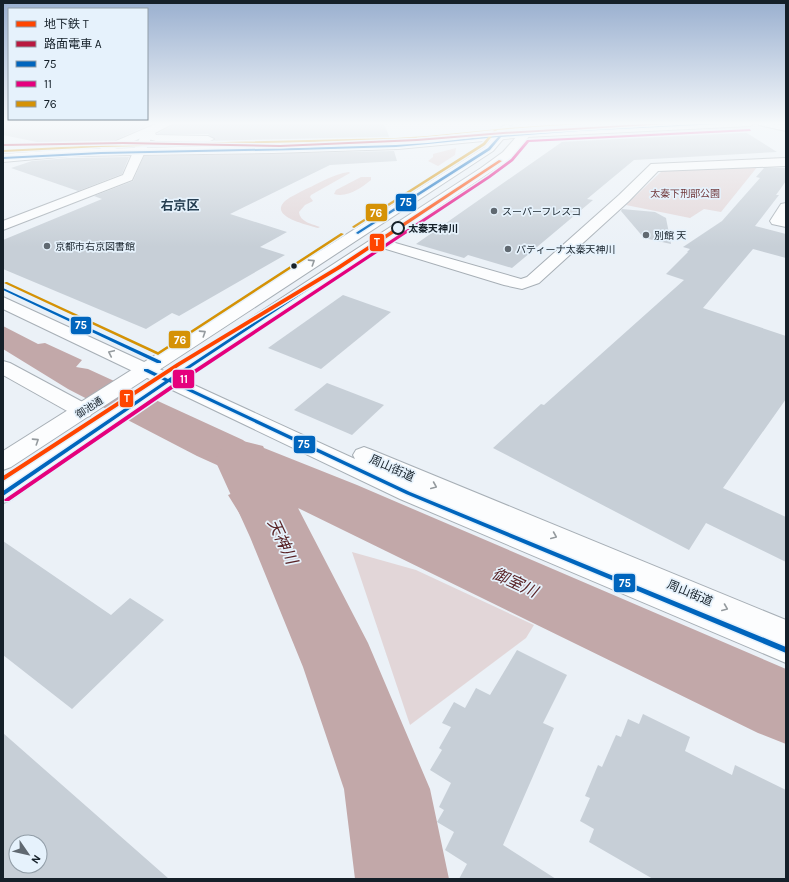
<svg xmlns="http://www.w3.org/2000/svg" width="789" height="882" font-family="Karla,'Noto Sans JP',sans-serif">
	<style>
		.green { fill: #e2d6d8 }
		.water { fill: #c2a8a9 }
		.lines { fill: none; stroke-linecap: round; stroke-linejoin: round }
		.river { fill: #c2a8a9; fill-rule: evenodd }
		.building { fill: #c7cfd7; fill-rule: evenodd }
		.minor-casing { stroke: #a7afb6; stroke-width: 2 }
		.tertiary-casing { stroke: #a7afb6; stroke-width: 2 }
		.secondary-casing { stroke: #a7afb6; stroke-width: 2 }
		.trunk-casing { stroke: #a7afb6; stroke-width: 2 }
		.minor { fill: #fcfdfe; fill-rule: evenodd }
		.tertiary { fill: #fcfdfe; fill-rule: evenodd }
		.secondary { fill: #fcfdfe; fill-rule: evenodd }
		.trunk { fill: #fcfdfe; fill-rule: evenodd }
		.bus-1-casing { stroke: #e6f2fc; stroke-width: 3 }
		.bus-2-casing { stroke: #e6f2fc; stroke-width: 3 }
		.bus-3-casing { stroke: #e6f2fc; stroke-width: 3 }
		.bus-1 { fill: #0065bd; fill-rule: evenodd }
		.bus-2 { fill: #e5007d; fill-rule: evenodd }
		.bus-3 { fill: #d59206; fill-rule: evenodd }
		.tram-1-casing { stroke: #e6f2fc; stroke-width: 3 }
		.tram-1 { fill: #b8193f; fill-rule: evenodd }
		.metro-1-casing { stroke: #e6f2fc; stroke-width: 3 }
		.metro-1 { fill: #ff4500; fill-rule: evenodd }
		.oneway { stroke: #949a9e }
		.poi-dot { fill: #606971; stroke: #e6f2fc; stroke-width: 1.5 }
		.stop-dot { fill: #e6f2fc; stroke: #152029; stroke-width: 2 }
		.bus-dot { fill: #152029; stroke: #e6f2fc; stroke-width: 1.5 }
		.labels { text-anchor: middle; stroke-width: 3.5; stroke-linejoin: round; paint-order: stroke }
		.far-park-label { font-size: 10px; fill: #71383a; stroke: #e6f2fc }
		.far-poi-label { font-size: 10px; fill: #152029; stroke: #e6f2fc; text-anchor: start }
		.far-stop-label { font-size: 10px; font-weight: bold; fill: #152029; stroke: #e6f2fc; text-anchor: start }
		.far-street-label { font-size: 10px; fill: #152029; stroke: #e6f2fc }
		.street-label { font-size: 12px; fill: #152029; stroke: #e6f2fc }
		.far-district-label { font-size: 13px; font-weight: bold; fill: #253e51; stroke: #e6f2fc }
		.near-water-label { font-size: 16px; font-style: italic; fill: #5a2427; stroke: #e6f2fc }
		.line-badge { stroke: #e6f2fc; stroke-width: 1.5 }
		.badge-label { font-size: 11px; text-anchor: middle; font-weight: bold; fill: #fff }
	</style>
	<rect width="100%" height="100%" fill="#ebf1f7"/>
	<!-- green -->
	<g class="green">
		<path d="M456,148L455,155L438,166L428,161L433,157V154Z"/>
		<path d="M758,166L721,212L704,209L690,218L626,205L662,171Z"/>
		<path d="M349,172L350,173L311,195L310,197L313,201L305,205L299,212C300,222 312,224 320,227L318,228C309,225 268,217 285,201C291,196 299,193 306,189C320,183 333,174 349,172Z"/>
		<path d="M361,177H371V180C361,188 347,198 334,194L336,190Z"/>
		<path d="M352,552L416,570L534,625L526,638L410,725Z"/>
	</g>
	<!-- water -->
	<path class="water" d="M3,326L38,344L45,343L82,360L76,367L88,369L243,440L266,459L273,456L324,479L320,482L326,488L311,504L300,507L293,513L295,520L263,534L255,521L247,525L246,524L228,495L241,490L228,470L197,456L68,389L3,349Z"/>
	<g class="lines">
		<!-- river -->
		<path class="river" d="M243,441L263,446L264,448L357,485L786,669V744L758,733L298,508L368,643L430,789L449,879H355L344,789L303,667L250,537L215,460L223,446Z"/>
	</g>
	<!-- building -->
	<g class="building">
		<path d="M3,123H153L100,147L66,148L3,135Z"/>
		<path d="M175,123H384L391,142L272,146H149L151,141L208,144L215,140L208,134H157Z"/>
		<path d="M739,128L777,152L634,160L587,199L593,200L512,268L468,255L464,258L416,244L569,137Z"/>
		<path d="M394,151L397,161L330,165L230,214L287,232L260,247L285,255L179,316L172,313L146,329L3,269V240L102,199L94,196L133,181L144,156Z"/>
		<path d="M129,157L122,174L78,191L11,168L32,161L69,158Z"/>
		<path d="M764,168H786V181L776,195H779L755,226L786,234V258L753,249L703,308L786,336V399L723,488L786,517V562L706,523L689,550L493,448L541,404L544,405L684,280L666,274L688,252H687L690,249L683,247L722,221L760,178L756,177Z"/>
		<path d="M622,209L655,212L666,218L671,244L644,238L621,211Z"/>
		<path d="M343,295L391,312L321,369L268,348Z"/>
		<path d="M327,383L384,405L352,435L294,410Z"/>
		<path d="M3,541L111,615L130,598L164,620L72,709L3,655Z"/>
		<path d="M517,650L567,675L543,723L554,728L503,845L556,879H459L467,864L445,850L454,832L437,822L444,810L439,807L451,783L430,770L442,750L439,748L451,727L442,723L454,702L465,708L476,688L490,695Z"/>
		<path d="M643,714L690,737L685,751L732,775L735,765L786,790V879H653L589,842L594,829L580,821L590,798L585,796L598,765L602,767L616,735L621,737L628,719L639,724Z"/>
		<path d="M3,733L169,879H3ZM16,842H40V866H16Z"/>
	</g>
	<g class="lines">
		<!-- minor casing -->
		<g class="minor-casing">
			<g id="minor">
				<path d="M158,123H174L155,133L156,135L208,136L214,139L208,142L156,141L148,139L146,136L110,151H102L100,149L102,147Z"/>
				<path d="M758,123L786,125V131L759,125Z"/>
				<path d="M786,158V166L658,171L629,201L539,283L522,289L504,285L373,245L371,242L373,239L378,238L521,279L527,277L619,195L651,164Z"/>
				<path d="M786,203V227L772,224L770,221L781,204Z"/>
				<path d="M3,361L10,363L90,406L93,411L90,416L83,418L76,416L3,375Z"/>
			</g>
		</g>
		<!-- tertiary casing -->
		<g class="tertiary-casing">
			<g id="tertiary">
				<path d="M507,125L529,132L531,134L511,158L188,376L11,500L3,503V482L174,368L481,168L503,152L518,135L509,132L493,151L11,467L3,470V451L485,147L503,126Z"/>
				<path d="M149,129L154,132L132,180L3,230V221L123,175L137,143L145,130Z"/>
			</g>
		</g>
		<!-- secondary casing -->
		<g class="secondary-casing">
			<path id="secondary" d="M674,123H755L750,126L525,137L398,149L272,153L69,156L3,162V154L85,148L89,149L178,147H272L398,143L525,131Z"/>
		</g>
		<!-- trunk casing -->
		<g class="trunk-casing">
			<path id="trunk" d="M3,297L355,459L353,455L356,450L364,447L372,450L786,620V663L400,499L3,309Z"/>
		</g>
		<!-- minor -->
		<use href="#minor" class="minor"/>
		<!-- tertiary -->
		<use href="#tertiary" class="tertiary"/>
		<!-- secondary -->
		<use href="#secondary" class="secondary"/>
		<!-- trunk -->
		<use href="#trunk" class="trunk"/>
		<!-- bus-1 casing -->
		<g class="bus-1-casing">
			<g id="bus-1">
				<path d="M717,123H741L579,131L501,137L490,150L358,234L356,233L357,232L488,148L498,137L428,144L396,147L298,150L101,154L3,159V157L101,152L298,148L396,145L428,143L499,135L501,134L502,135L579,130Z"/>
				<path d="M377,241L380,242L172,380L410,492L786,647V653L406,494L169,382L3,496V491L165,381L144,371V369H148L168,379Z"/>
				<path d="M3,288L161,361V363H157L3,290Z"/>
			</g>
		</g>
		<!-- bus-2 casing -->
		<g class="bus-2-casing">
			<path id="bus-2" d="M750,129L751,131L529,142L513,161L490,178L187,379L9,501H5L4,500L5,499L183,377L488,176L511,159L527,140Z"/>
		</g>
		<!-- bus-3 casing -->
		<g class="bus-3-casing">
			<g id="bus-3">
				<path d="M579,123H598L533,127L497,130L485,145L354,228L352,227L353,226L483,143L494,130L427,137L395,140L101,147L3,152V150L101,145L395,138L427,136L508,128Z"/>
				<path d="M341,233L344,234L158,355L4,283L6,282H7L158,352Z"/>
			</g>
		</g>
		<!-- bus-1 -->
		<use href="#bus-1" class="bus-1"/>
		<!-- bus-2 -->
		<use href="#bus-2" class="bus-2"/>
		<!-- bus-3 -->
		<use href="#bus-3" class="bus-3"/>
		<!-- tram-1 casing -->
		<g class="tram-1-casing">
			<path id="tram-1" d="M662,123H685L503,134L417,141L280,147L123,144L3,146V144L123,142L280,145L417,139L503,132Z"/>
		</g>
		<!-- tram-1 -->
		<use href="#tram-1" class="tram-1"/>
		<!-- metro-1 casing -->
		<g class="metro-1-casing">
			<path id="metro-1" d="M499,160L502,161L340,269L181,365L3,481V476L177,363L336,267Z"/>
		</g>
		<!-- metro-1 -->
		<use href="#metro-1" class="metro-1"/>
	</g>
	<!-- one-way arrows -->
	<defs><path id="oneway-chevron" d="M-2-3.5L2.5 0L-2 3.5" fill="none" stroke-width="1.6" stroke-linecap="round" stroke-linejoin="round"/></defs>
	<g class="oneway">
		<use href="#oneway-chevron" transform="translate(312 262) rotate(-33)"/>
		<use href="#oneway-chevron" transform="translate(203 333) rotate(-33)"/>
		<use href="#oneway-chevron" transform="translate(111 353) rotate(-155)"/>
		<use href="#oneway-chevron" transform="translate(36 441) rotate(-33)"/>
		<use href="#oneway-chevron" transform="translate(434 486) rotate(23)"/>
		<use href="#oneway-chevron" transform="translate(554 536) rotate(23)"/>
		<use href="#oneway-chevron" transform="translate(725 608) rotate(22)"/>
	</g>
	<!-- sky -->
	<linearGradient id="sky" x2="0" y2="1"><stop stop-color="#99afcf"/><stop offset="0.5" stop-color="#f6f9fb"/><stop offset="1" stop-color="#f6f9fb" stop-opacity="0"/></linearGradient>
	<rect width="789" height="247" fill="url(#sky)"/>
	<!-- markers -->
	<g class="poi-dot">
		<circle cx="494" cy="211" r="4"/>
		<circle cx="646" cy="235" r="4"/>
		<circle cx="47" cy="246" r="4"/>
		<circle cx="508" cy="249" r="4"/>
	</g>
	<circle class="stop-dot" cx="398" cy="228" r="6"/>
	<circle class="bus-dot" cx="294" cy="266" r="3.5"/>
	<g class="labels">
		<!-- far-park labels -->
		<g class="far-park-label">
			<text x="685" y="197">太秦下刑部公園</text>
		</g>
		<!-- far-poi labels -->
		<g class="far-poi-label">
			<text x="502" y="215">スーパーフレスコ</text>
			<text x="654" y="239">別館 天</text>
			<text x="55" y="250">京都市右京図書館</text>
			<text x="516" y="253">パティーナ太秦天神川</text>
		</g>
		<!-- far-stop labels -->
		<g class="far-stop-label">
			<text x="408" y="232">太秦天神川</text>
		</g>
		<!-- far-street labels -->
		<g class="far-street-label">
			<text transform="translate(89 407) rotate(-33)" y="4">御池通</text>
		</g>
		<!-- street labels -->
		<g class="street-label">
			<text transform="translate(392 468) rotate(24)" y="4">周山街道</text>
			<text transform="translate(690 593) rotate(23)" y="4">周山街道</text>
		</g>
		<!-- far-district labels -->
		<g class="far-district-label">
			<text x="180" y="210">右京区</text>
		</g>
		<!-- near-water labels -->
		<g class="near-water-label">
			<text transform="translate(283 541) rotate(65)" y="6">天神川</text>
			<text transform="translate(515 582) rotate(25)" y="6">御室川</text>
		</g>
	</g>
	<g class="line-badge">
		<rect x="395" y="193" width="22" height="19" rx="4" fill="#0065bd"/>
		<rect x="365" y="203" width="23" height="19" rx="4" fill="#d59206"/>
		<rect x="369" y="233" width="16" height="19" rx="4" fill="#ff4500"/>
		<rect x="70" y="316" width="22" height="19" rx="4" fill="#0065bd"/>
		<rect x="168" y="330" width="23" height="19" rx="4" fill="#d59206"/>
		<rect x="172" y="369" width="23" height="20" rx="4" fill="#e5007d"/>
		<rect x="119" y="389" width="15" height="19" rx="4" fill="#ff4500"/>
		<rect x="293" y="435" width="23" height="19" rx="4" fill="#0065bd"/>
		<rect x="613" y="573" width="23" height="20" rx="4" fill="#0065bd"/>
	</g>
	<g class="badge-label">
		<text x="406" y="206">75</text>
		<text x="376" y="217">76</text>
		<text x="377" y="246">T</text>
		<text x="81" y="329">75</text>
		<text x="180" y="344">76</text>
		<text x="184" y="383">11</text>
		<text x="127" y="402">T</text>
		<text x="304" y="448">75</text>
		<text x="625" y="587">75</text>
	</g>
	<!-- border -->
	<rect width="789" height="882" fill="none" stroke="#152029" stroke-width="8"/>
	<!-- legend -->
	<rect x="8" y="8" width="140" height="112" fill="#e6f2fc" stroke="#929ea8"/>
	<rect x="16" y="21" width="20" height="6" fill="#ff4500" stroke="#929ea8"/>
	<text x="44" y="28" font-size="12" fill="#152029">地下鉄 T</text>
	<rect x="16" y="41" width="20" height="6" fill="#b8193f" stroke="#929ea8"/>
	<text x="44" y="48" font-size="12" fill="#152029">路面電車 A</text>
	<rect x="16" y="61" width="20" height="6" fill="#0065bd" stroke="#929ea8"/>
	<text x="44" y="68" font-size="12" fill="#152029">75</text>
	<rect x="16" y="81" width="20" height="6" fill="#e5007d" stroke="#929ea8"/>
	<text x="44" y="88" font-size="12" fill="#152029">11</text>
	<rect x="16" y="101" width="20" height="6" fill="#d59206" stroke="#929ea8"/>
	<text x="44" y="108" font-size="12" fill="#152029">76</text>
	<!-- north arrow -->
	<g transform="translate(28 854) rotate(124)"><circle r="19" fill="#e6f2fc" stroke="#929ea8"/>
	<path d="M0-3L7 15L0 10L-7 15Z" fill="#606971"/>
	<text y="-6" font-size="11" font-weight="bold" text-anchor="middle" fill="#152029">N</text>
	</g>
</svg>
